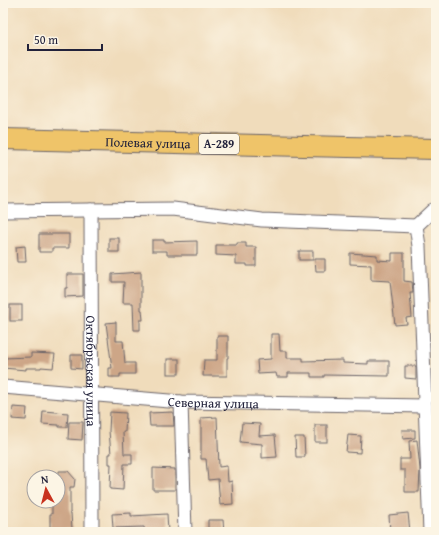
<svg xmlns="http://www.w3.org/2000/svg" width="439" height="535" font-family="'Gentium Book Plus',serif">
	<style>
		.building { fill: #cda687 }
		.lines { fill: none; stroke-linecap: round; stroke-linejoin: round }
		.minor-casing { stroke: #6a6368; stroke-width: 15 }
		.highway-casing { stroke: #6a6368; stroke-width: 22 }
		.minor { stroke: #fff; stroke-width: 13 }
		.highway { stroke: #efc469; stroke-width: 20 }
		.labels { text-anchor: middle; stroke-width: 3; stroke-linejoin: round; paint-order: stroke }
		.shield { fill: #fcf5e5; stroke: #63616e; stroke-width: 1 }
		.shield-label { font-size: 12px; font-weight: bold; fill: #22223b }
		.street-label { font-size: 13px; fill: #22223b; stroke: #fcf5e5 }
	</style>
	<rect width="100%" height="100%" fill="#fcf5e5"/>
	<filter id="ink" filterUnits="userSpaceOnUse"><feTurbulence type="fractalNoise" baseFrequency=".025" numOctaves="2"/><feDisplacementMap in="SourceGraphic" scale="8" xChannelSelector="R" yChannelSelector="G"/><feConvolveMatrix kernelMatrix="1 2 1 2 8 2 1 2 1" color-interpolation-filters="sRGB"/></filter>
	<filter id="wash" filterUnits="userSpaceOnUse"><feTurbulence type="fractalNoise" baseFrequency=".012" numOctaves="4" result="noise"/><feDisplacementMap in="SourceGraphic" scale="16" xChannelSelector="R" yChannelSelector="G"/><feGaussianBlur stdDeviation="0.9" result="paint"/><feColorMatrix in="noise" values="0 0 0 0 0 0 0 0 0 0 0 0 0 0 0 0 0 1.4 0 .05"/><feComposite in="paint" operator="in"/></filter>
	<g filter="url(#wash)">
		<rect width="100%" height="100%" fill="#f0dcbb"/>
		<g id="blocks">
			<!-- building -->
			<g class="building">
				<path d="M39,234H69V248H52V252H39Z"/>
				<rect x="109" y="238" width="10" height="14"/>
				<path d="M152,240H164V242L197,241V255H167V251H152Z"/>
				<path d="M237,243H246V247H256V266H247V264H236V256L216,255V245H237Z"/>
				<path d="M25,246L26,262H17L16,247Z"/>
				<rect x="299" y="251" width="14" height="9"/>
				<path d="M350,253L377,255V260L392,261V253H404V281L412,282L413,293H410L412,317L406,318L407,324L395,325L390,281L371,280V265L350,264Z"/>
				<path d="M315,259H325V271H316Z"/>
				<path d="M141,272V310H142L143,320H140V330H134L133,303H123L124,282H112V274Z"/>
				<path d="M67,274H83V296L65,297V288H67Z"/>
				<rect x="10" y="305" width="12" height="16"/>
				<path d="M116,322V341H123L125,363H135V374H120V377H109V368H112L106,323Z"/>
				<path d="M271,334H279L280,351H287V358H303V361L343,360V363L368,364V361H389V376L324,375V377H311V373H288V377H277L276,373L258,374L257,360L271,359Z"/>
				<path d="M217,336H228V358H227V376H203L204,360H217Z"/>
				<path d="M31,353L55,354L53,368L41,367V368H26V370L3,368V358L31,357Z"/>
				<path d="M71,355H82V369L71,368Z"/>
				<rect x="167" y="359" width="12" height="15"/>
				<path d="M405,366H416V379L405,378Z"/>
				<path d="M13,407L27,408L26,420L12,419Z"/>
				<path d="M43,411L68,413L67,427H59V425L42,424Z"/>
				<path d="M110,412L126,413L125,432H123L124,454H132V464H124L123,490L110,489L111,464H109V454H111L109,431Z"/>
				<path d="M173,412L174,426H150L149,413Z"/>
				<path d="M217,417L219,467L227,466L228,482L232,481L233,504L220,505L218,479L208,480L206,459H201V418Z"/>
				<path d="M69,422H83L82,440L68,439Z"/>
				<path d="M242,423L260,424L259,436L275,435L277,457L262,458V444L240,442Z"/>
				<rect x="315" y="425" width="12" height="17"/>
				<path d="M402,430H415V438L403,439Z"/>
				<path d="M348,435L361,436L360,453L346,452Z"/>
				<path d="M295,437H304L305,457H296Z"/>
				<path d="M417,440L420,469L419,492H405V470H400V459H410L409,441Z"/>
				<path d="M153,468L175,469V490H153Z"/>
				<path d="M59,471H68L75,479L74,487H70V513H71L72,529L50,530V514H52V501H58Z"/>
				<path d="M131,513V516L167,514L168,532H145L144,527L113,528L112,514Z"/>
				<path d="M408,513L410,532H390L389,515Z"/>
				<path d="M208,520H223L224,532H208Z"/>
			</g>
		</g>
	</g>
	<g filter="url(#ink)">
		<use href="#blocks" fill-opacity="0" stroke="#6a6368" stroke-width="1"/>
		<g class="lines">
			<!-- minor casing -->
			<g class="minor-casing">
				<g id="minor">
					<path id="s1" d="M91,210L92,532"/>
					<path d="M3,211L173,209L262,220L416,226"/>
					<path id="s2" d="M3,387L181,402L425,406"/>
					<path d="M181,402L185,532"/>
					<path d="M430,532L419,246L416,226L433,210L436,209"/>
				</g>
			</g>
			<!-- highway casing -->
			<g class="highway-casing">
				<g id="highway">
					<path id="s3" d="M3,139L436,149"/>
				</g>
			</g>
			<!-- minor -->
			<use href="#minor" class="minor"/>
			<!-- highway -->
			<use href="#highway" class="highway"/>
		</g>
	</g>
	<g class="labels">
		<!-- shield labels -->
		<rect class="shield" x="199" y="134" width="40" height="20" rx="3"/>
		<g class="shield-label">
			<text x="219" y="148">А-289</text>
		</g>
		<!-- street labels -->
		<g class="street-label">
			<text dy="5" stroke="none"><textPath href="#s3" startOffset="145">Полевая улица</textPath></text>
			<text dy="5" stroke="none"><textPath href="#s1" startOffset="161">Октябрьская улица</textPath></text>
			<text dy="5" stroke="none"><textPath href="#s2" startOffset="211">Северная улица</textPath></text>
		</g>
	</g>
	<!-- margin -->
	<rect width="439" height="535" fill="none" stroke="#fcf5e5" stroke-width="16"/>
	<!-- north arrow -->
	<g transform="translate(46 489) rotate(353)"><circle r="19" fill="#fcf5e5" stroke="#a5a1a1"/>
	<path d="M0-3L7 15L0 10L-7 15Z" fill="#c8321e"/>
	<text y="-6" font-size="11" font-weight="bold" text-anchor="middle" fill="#22223b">N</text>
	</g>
	<!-- scale -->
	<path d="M28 44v6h74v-6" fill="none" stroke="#22223b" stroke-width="2"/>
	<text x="34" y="44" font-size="12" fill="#22223b" stroke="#fcf5e5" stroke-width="3" paint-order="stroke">50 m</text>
</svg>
